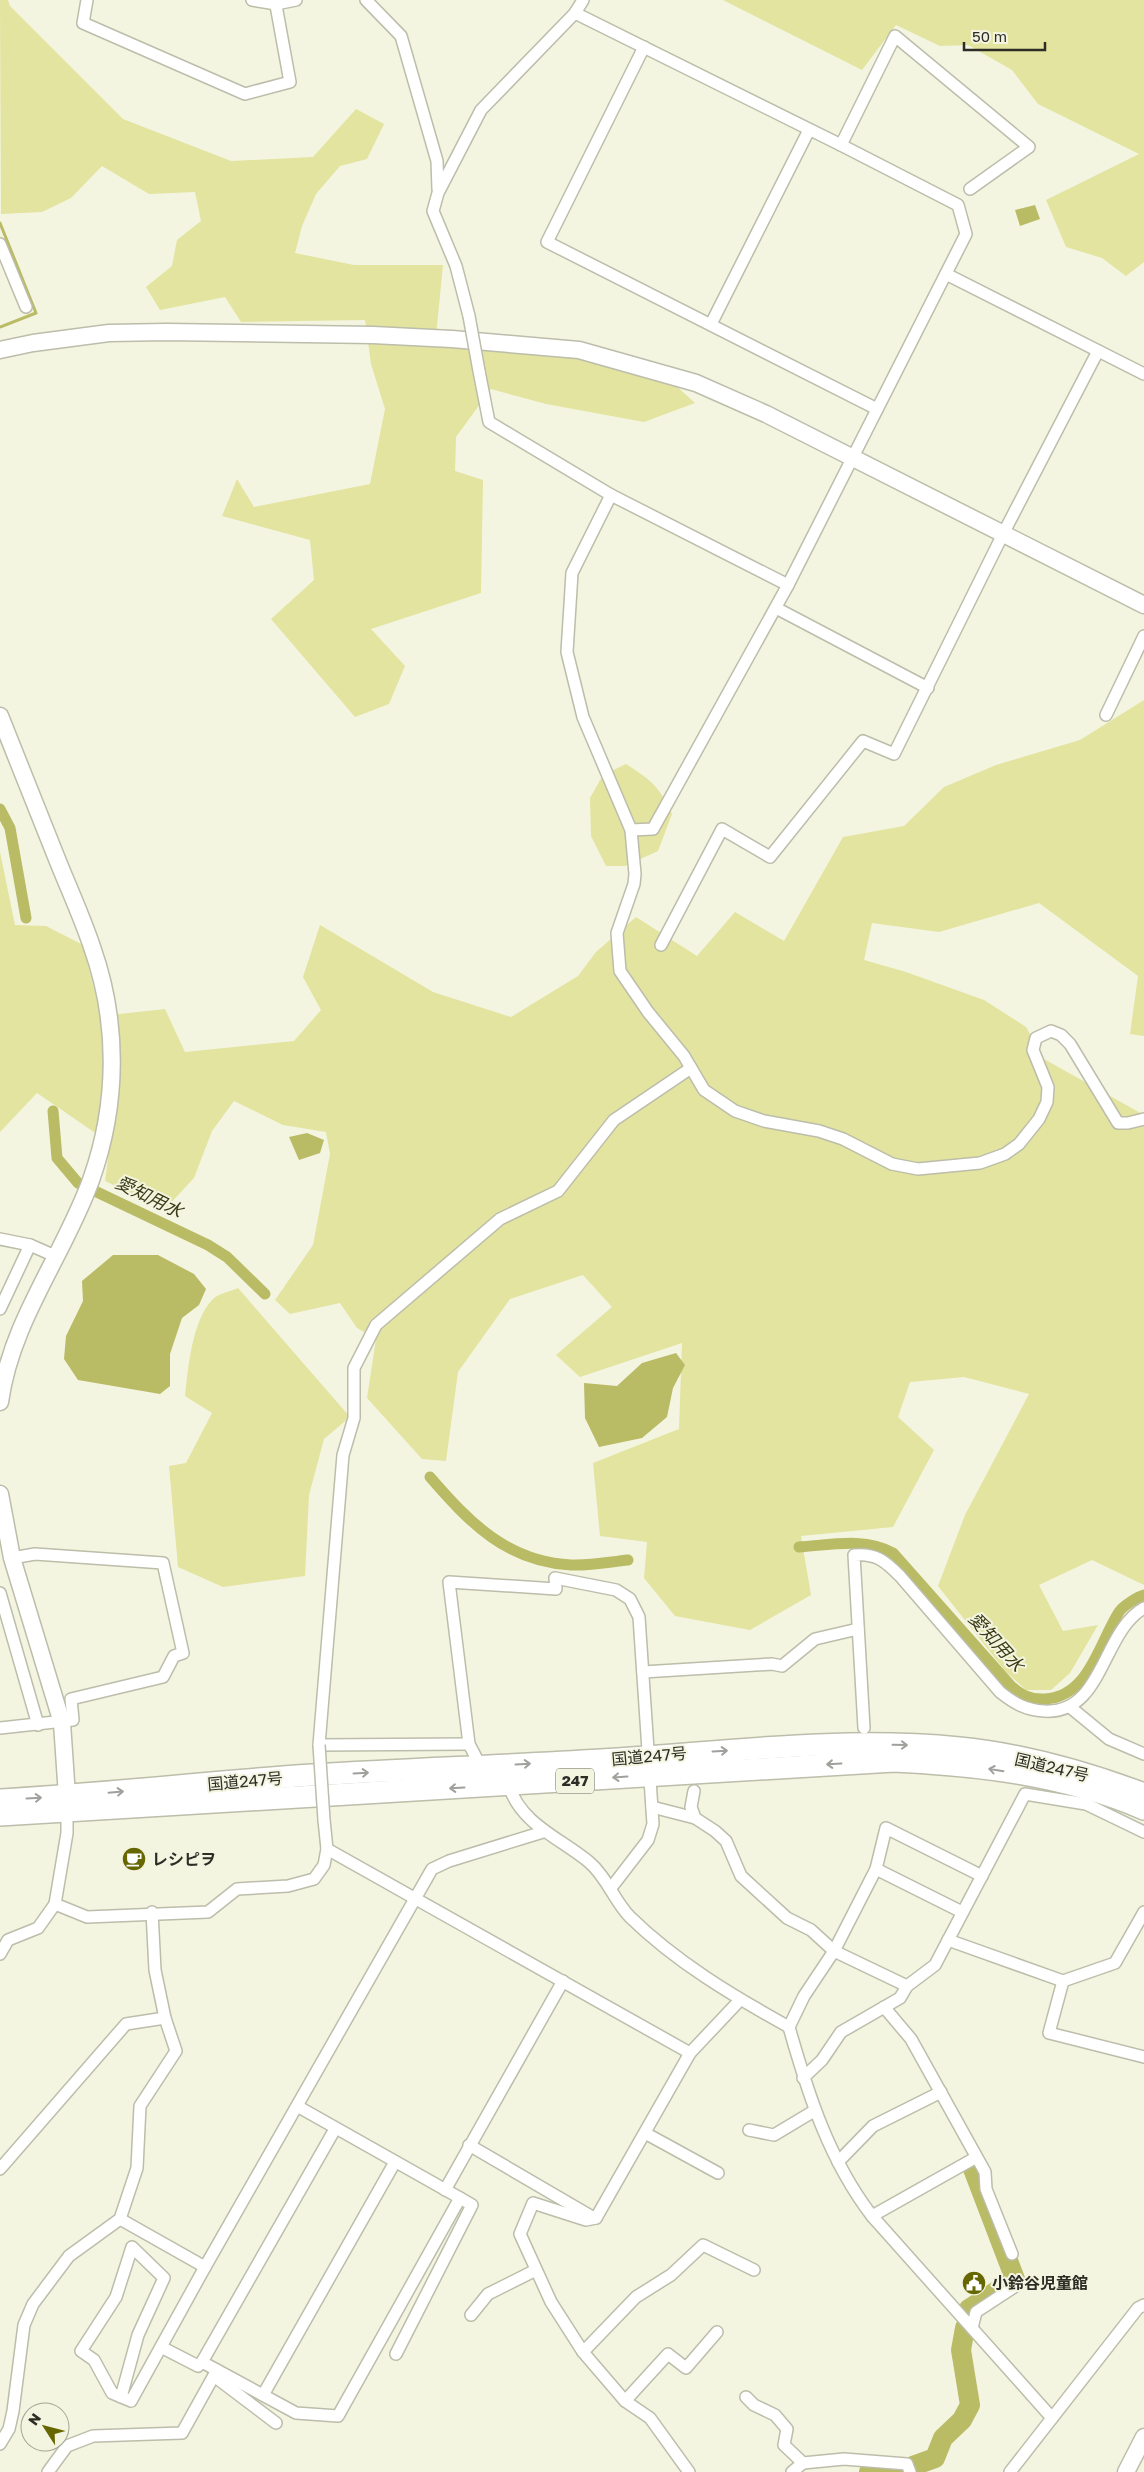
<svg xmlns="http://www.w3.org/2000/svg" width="1144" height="2472" font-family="'Golos Text','Noto Sans JP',sans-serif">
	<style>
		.green { fill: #e2e49f }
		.water { fill: #b9bb65 }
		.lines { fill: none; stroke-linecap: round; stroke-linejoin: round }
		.stream { stroke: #b9bb65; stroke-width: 3 }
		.canal { stroke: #b9bb65; stroke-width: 11 }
		.river { stroke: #b9bb65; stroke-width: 20 }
		.street-casing { stroke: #bcbdaa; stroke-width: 14 }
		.secondary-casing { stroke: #bcbdaa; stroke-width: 19 }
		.highway-casing { stroke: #bcbdaa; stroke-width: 24 }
		.street { stroke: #fff; stroke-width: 11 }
		.secondary { stroke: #fff; stroke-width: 16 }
		.highway { stroke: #fff; stroke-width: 21 }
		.street-bridge-casing { stroke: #bcbdaa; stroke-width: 14; stroke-linecap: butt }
		.street-bridge { stroke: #fff; stroke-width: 11 }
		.oneway { stroke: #a0a09d }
		.labels { text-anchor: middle; stroke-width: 4; stroke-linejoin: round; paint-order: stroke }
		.shield { fill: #f4f5e1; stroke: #69695e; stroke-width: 1 }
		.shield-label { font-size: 15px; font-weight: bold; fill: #2d2d26 }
		.street-label { font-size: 16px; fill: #2d2d26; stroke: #f4f5e1 }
		.poi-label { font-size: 16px; font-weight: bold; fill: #2d2d26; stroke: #f4f5e1; text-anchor: start }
		.water-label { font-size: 18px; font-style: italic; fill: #3a3b16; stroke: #f4f5e1 }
	</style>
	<rect width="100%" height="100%" fill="#f4f5e1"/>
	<!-- green -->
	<g class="green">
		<path d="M0,0H8L10,6L123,119L231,161L313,157L356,109L384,124L367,159L340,166L316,194L302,226L295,253L354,265H443L435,346L562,354L673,383L695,403L644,422L546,404L491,389L456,437L455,471L483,480L481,593L371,629L405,666L389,704L355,717L271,619L314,580L310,540L222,516L237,479L254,507L370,484L385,409L371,364L365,320L241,322L225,297L160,310L146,287L172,266L177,240L201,221L195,192L149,194L102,166L71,198L42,212L1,214Z"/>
		<path d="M723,0H1144V262L1126,276L1102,258L1066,247L1046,200L1139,154L1038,104L1012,70L968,45L940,46L896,25L862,70Z"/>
		<path d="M1144,700V1036L1130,1034L1138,976L1039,903L939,932L872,923L864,960L906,972L984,1000L1026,1027L1044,1059L1144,1115V1585L1092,1560L1039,1585L1063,1631L1098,1625L1070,1673L1051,1690H1026L1006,1672L938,1586L965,1515L1029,1394L964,1377L910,1382L898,1417L934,1450L893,1527L801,1536L811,1595L750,1630L675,1616L644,1578L647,1542L600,1536L593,1463L679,1429L682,1343L580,1377L556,1355L612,1307L583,1275L510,1299L458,1372L446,1461L422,1459L367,1398L376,1339L357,1328L340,1303L290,1314L275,1300L313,1245L330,1154L326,1132L283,1125L234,1101L212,1131L194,1178L165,1209L105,1181L110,1143L37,1093L0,1132V852L15,925L46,926L83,945L101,1016L165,1009L185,1052L294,1041L321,1010L303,977L320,925L433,992L511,1017L578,976L596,952L636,917L697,956L735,912L784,941L843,837L904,826L944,787L996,765L1080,740Z"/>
		<path d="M626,764C652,781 658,785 672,814L658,851L625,866H606L591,836L590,798L603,775Z"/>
		<path d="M238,1288L350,1417L324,1439L309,1495L305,1576L223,1587L178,1567L169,1466L186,1463L212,1413L185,1396C188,1368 192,1320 213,1299C218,1294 231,1291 238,1288Z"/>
	</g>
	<!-- water -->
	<g class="water">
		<path d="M1035,205L1040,219L1020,226L1015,210Z"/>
		<path d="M307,1133L324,1140L320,1153L299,1160L289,1137Z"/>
		<path d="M113,1255H158L194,1274L206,1289L199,1305L182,1318L170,1354V1386L160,1394L78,1380L64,1359L66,1336L83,1301L82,1281Z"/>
		<path d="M676,1353L685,1365L673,1388L667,1417L642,1438L599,1447L585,1418L584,1383L617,1386L642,1363Z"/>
	</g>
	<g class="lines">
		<!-- stream -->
		<path class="stream" d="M0,223L36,313L0,327"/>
		<!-- canal -->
		<g class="canal">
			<path d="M0,809L10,828L26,918"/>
			<path d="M53,1111L57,1158L78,1183L208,1245L227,1257L265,1294"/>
			<path d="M430,1477C469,1522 507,1562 571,1565C590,1566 609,1562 628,1560"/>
			<path d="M799,1547C830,1545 865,1537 893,1553L1010,1685C1021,1695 1030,1700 1045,1699C1089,1697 1099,1643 1119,1612C1123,1606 1137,1597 1144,1595"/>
		</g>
		<!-- river -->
		<g class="river">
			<path d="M970,2315L969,2309L1015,2279L973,2169"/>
			<path d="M913,2466L935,2458L943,2438L962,2420L970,2405L961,2350L965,2328"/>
			<path d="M869,2472L882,2467H902"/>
		</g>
		<!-- street casing -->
		<g class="street-casing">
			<g id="street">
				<path d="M87,0L83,23L245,94L290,82L275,0"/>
				<path d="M252,0L276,4L296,0"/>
				<path d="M366,0L401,36L437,161L438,189"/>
				<path d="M575,13L841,145L958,205L966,234L788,585L653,829L631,830"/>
				<path d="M644,47L547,242L877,409"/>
				<path d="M841,145L895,36L1029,147L970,189"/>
				<path d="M0,244L26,307"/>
				<path d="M946,274L1144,374"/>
				<path d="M469,316L456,266L433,211L438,193L481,110L575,13L583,0"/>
				<path d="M711,324L809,130"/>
				<path d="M479,371L489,422L611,495L788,585"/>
				<path d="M611,495L572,573L567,652L583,717L631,830L635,874L634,884L617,933L620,971L648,1012L684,1056L704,1090L735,1111L764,1121L819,1131L843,1139L892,1164L918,1169L980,1163L1005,1154L1019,1144L1039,1119L1047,1102L1048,1087L1033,1050L1036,1038L1051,1031L1061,1035L1070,1044L1118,1123H1128L1144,1119"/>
				<path d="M776,608L928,688"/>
				<path d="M1106,715L1144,636"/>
				<path d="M661,945L722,829L770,857L863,741L894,754L1003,534L1098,351"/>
				<path d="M0,1239L30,1245L55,1256"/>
				<path d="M0,1309L30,1245"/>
				<path d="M0,1593L38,1725"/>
				<path d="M643,1672L772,1664L782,1666L815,1639L858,1629"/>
				<path d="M1070,1707L1109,1739L1144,1754"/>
				<path d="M0,1728L73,1720L71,1699L163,1677L174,1656L183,1653L163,1563L35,1554L12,1558"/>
				<path d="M864,1728L854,1555C876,1553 885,1561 900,1576L1000,1692C1014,1703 1025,1710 1044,1711C1103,1715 1102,1631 1144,1608"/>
				<path d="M469,1744L319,1745L343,1455L354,1418V1368L376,1325L500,1219L558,1191L614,1120L691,1068"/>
				<path d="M481,1767L469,1744L449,1582L556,1589L555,1578L616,1590L630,1599L639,1617L653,1824L648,1840L611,1888"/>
				<path d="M509,1786C521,1824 560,1838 589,1862C607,1877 614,1901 630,1917C676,1962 733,1996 789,2027"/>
				<path d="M694,1791L691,1807L695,1818L715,1831L726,1841L741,1876L787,1918L811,1930L834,1951L907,1986"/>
				<path d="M652,1807L695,1818"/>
				<path d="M327,1849L690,2053"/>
				<path d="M876,1869L962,1912"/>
				<path d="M982,1876L886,1828L876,1869L834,1951L804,1996L789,2027C808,2094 829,2160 872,2216L1052,2418"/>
				<path d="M55,1904L87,1917L208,1912L237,1889L288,1886L314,1879L324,1865L327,1849L324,1820"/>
				<path d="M948,1940L1063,1981L1115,1963L1144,1912"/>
				<path d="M0,1954L8,1940L38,1928L55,1904L67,1833V1808"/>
				<path d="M1063,1981L1049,2033L1144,2057"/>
				<path d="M884,2007L911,2039L985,2172L986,2189L1012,2254"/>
				<path d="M803,2078L822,2060L841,2032L900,1998L907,1986L935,1965L1025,1794L1086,1804L1144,1832"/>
				<path d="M297,2106L460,2198L338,2416L296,2413L202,2362L335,2129"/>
				<path d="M749,2130L774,2135L814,2111"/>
				<path d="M645,2133L718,2173"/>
				<path d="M469,2145L594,2218"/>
				<path d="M838,2162L873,2126L941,2092"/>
				<path d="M0,2169L126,2024L165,2018"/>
				<path d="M445,2190L563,1981"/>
				<path d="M872,2216L975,2158"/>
				<path d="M596,2218L586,2220L533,2203L520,2234L551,2302L583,2352L625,2401L650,2418L689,2472"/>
				<path d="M596,2218L690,2053L740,2000"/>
				<path d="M120,2219L205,2267"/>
				<path d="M471,2315L488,2294L536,2270"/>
				<path d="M972,2328L976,2312L1020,2283"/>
				<path d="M161,2347L198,2366L202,2362"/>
				<path d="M583,2352L636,2297L671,2275L703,2245L754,2270"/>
				<path d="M396,2354L472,2205L460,2198"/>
				<path d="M214,2376L276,2423"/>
				<path d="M263,2395L395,2162"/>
				<path d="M121,2397L138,2335L164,2278L132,2247L116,2297L81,2351L94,2360L112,2393L131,2401L205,2267L432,1869L449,1861L543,1832"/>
				<path d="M746,2397L754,2405L775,2415L787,2429L784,2445L803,2463L844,2459L907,2464L910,2472"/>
				<path d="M625,2401L668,2354L686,2368L717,2332"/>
				<path d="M0,2444L9,2429L13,2411L24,2325L33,2304L69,2256L120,2219L137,2168L140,2106L176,2051L165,2018L155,1970L152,1912"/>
				<path d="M48,2472L67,2446L93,2436L182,2433L217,2370"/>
				<path d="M792,2472L803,2463"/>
				<path d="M1010,2472L1138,2308L1144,2305"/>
			</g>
		</g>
		<!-- secondary casing -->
		<g class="secondary-casing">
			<g id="secondary">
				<path d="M0,350L33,343L109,333L166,332L373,335L452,339L579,350L696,383L766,414L1144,605"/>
				<path d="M0,716C19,764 38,812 57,859C69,889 82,917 92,947C119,1023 118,1104 91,1180C64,1255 11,1321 0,1402"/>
				<path d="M0,1494L12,1558L62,1723L67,1796"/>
				<path d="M1126,2472L1144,2437"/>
			</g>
		</g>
		<!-- highway casing -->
		<g class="highway-casing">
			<g id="highway">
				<path d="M0,1800C104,1794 208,1782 312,1775C408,1769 504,1766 601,1760C719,1753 840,1736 959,1748C1022,1754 1085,1772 1144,1794"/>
				<path d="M0,1815L894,1761C979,1765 1065,1775 1144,1809"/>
			</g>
		</g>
		<!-- street -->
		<use href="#street" class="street"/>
		<!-- secondary -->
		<use href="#secondary" class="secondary"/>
		<!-- highway -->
		<use href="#highway" class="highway"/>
		<!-- street-bridge casing -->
		<g class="street-bridge-casing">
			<g id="street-bridge">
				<path d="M469,316L479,371"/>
				<path d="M319,1745L324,1820"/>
			</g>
		</g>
		<!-- street-bridge -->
		<use href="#street-bridge" class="street-bridge"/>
	</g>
	<!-- one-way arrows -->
	<defs><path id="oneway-shaft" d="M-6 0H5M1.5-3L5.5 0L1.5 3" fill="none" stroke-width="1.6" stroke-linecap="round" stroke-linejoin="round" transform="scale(1.25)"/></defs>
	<g class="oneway">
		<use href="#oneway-shaft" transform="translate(900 1745) rotate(1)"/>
		<use href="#oneway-shaft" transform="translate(720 1751) rotate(-3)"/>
		<use href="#oneway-shaft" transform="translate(523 1764) rotate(-3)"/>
		<use href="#oneway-shaft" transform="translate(834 1764) rotate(177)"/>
		<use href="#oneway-shaft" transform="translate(996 1770) rotate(-171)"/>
		<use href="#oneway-shaft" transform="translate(361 1773) rotate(-3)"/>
		<use href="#oneway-shaft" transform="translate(620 1777) rotate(176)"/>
		<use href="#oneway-shaft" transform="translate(457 1788) rotate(177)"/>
		<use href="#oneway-shaft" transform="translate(116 1792) rotate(-5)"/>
		<use href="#oneway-shaft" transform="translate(34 1798) rotate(-3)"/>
	</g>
	<!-- icons -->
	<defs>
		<g id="cafe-disc" transform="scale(1.25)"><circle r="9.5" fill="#676702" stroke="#f4f5e1"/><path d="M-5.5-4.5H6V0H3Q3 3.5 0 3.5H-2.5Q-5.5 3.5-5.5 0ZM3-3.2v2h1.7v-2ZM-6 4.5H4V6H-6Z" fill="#fff"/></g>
		<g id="civic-disc" transform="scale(1.25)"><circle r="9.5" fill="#676702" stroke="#f4f5e1"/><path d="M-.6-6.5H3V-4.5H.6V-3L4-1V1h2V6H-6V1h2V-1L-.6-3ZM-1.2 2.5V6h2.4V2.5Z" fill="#fff"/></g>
	</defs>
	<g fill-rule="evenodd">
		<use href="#cafe-disc" x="134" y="1859"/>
		<use href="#civic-disc" x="974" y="2283"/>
	</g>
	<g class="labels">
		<!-- shield labels -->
		<rect class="shield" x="556" y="1768.5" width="38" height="25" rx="4"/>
		<g class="shield-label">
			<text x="575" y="1786">247</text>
		</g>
		<!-- street labels -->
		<g class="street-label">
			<text transform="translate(649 1756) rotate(-5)" y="6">国道247号</text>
			<text transform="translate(1052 1767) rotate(13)" y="6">国道247号</text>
			<text transform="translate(245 1781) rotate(-5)" y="6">国道247号</text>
		</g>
		<!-- poi labels -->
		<g class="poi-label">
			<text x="152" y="1865">レシピヲ</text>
			<text x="992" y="2289">小鈴谷児童館</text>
		</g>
		<!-- water labels -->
		<g class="water-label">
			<text transform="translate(149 1197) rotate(26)" y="6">愛知用水</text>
			<text transform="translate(996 1642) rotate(48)" y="6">愛知用水</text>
		</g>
	</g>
	<!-- north arrow -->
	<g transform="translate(45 2427) rotate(306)"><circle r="24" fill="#f4f5e1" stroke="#a4a596"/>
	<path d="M0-4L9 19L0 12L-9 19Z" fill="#676702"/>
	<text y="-8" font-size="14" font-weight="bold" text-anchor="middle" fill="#2d2d26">N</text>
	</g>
	<!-- scale -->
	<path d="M964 42v8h81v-8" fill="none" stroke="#2d2d26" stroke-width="2.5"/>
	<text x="972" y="42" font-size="15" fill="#2d2d26" stroke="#f4f5e1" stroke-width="4" paint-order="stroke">50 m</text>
</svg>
